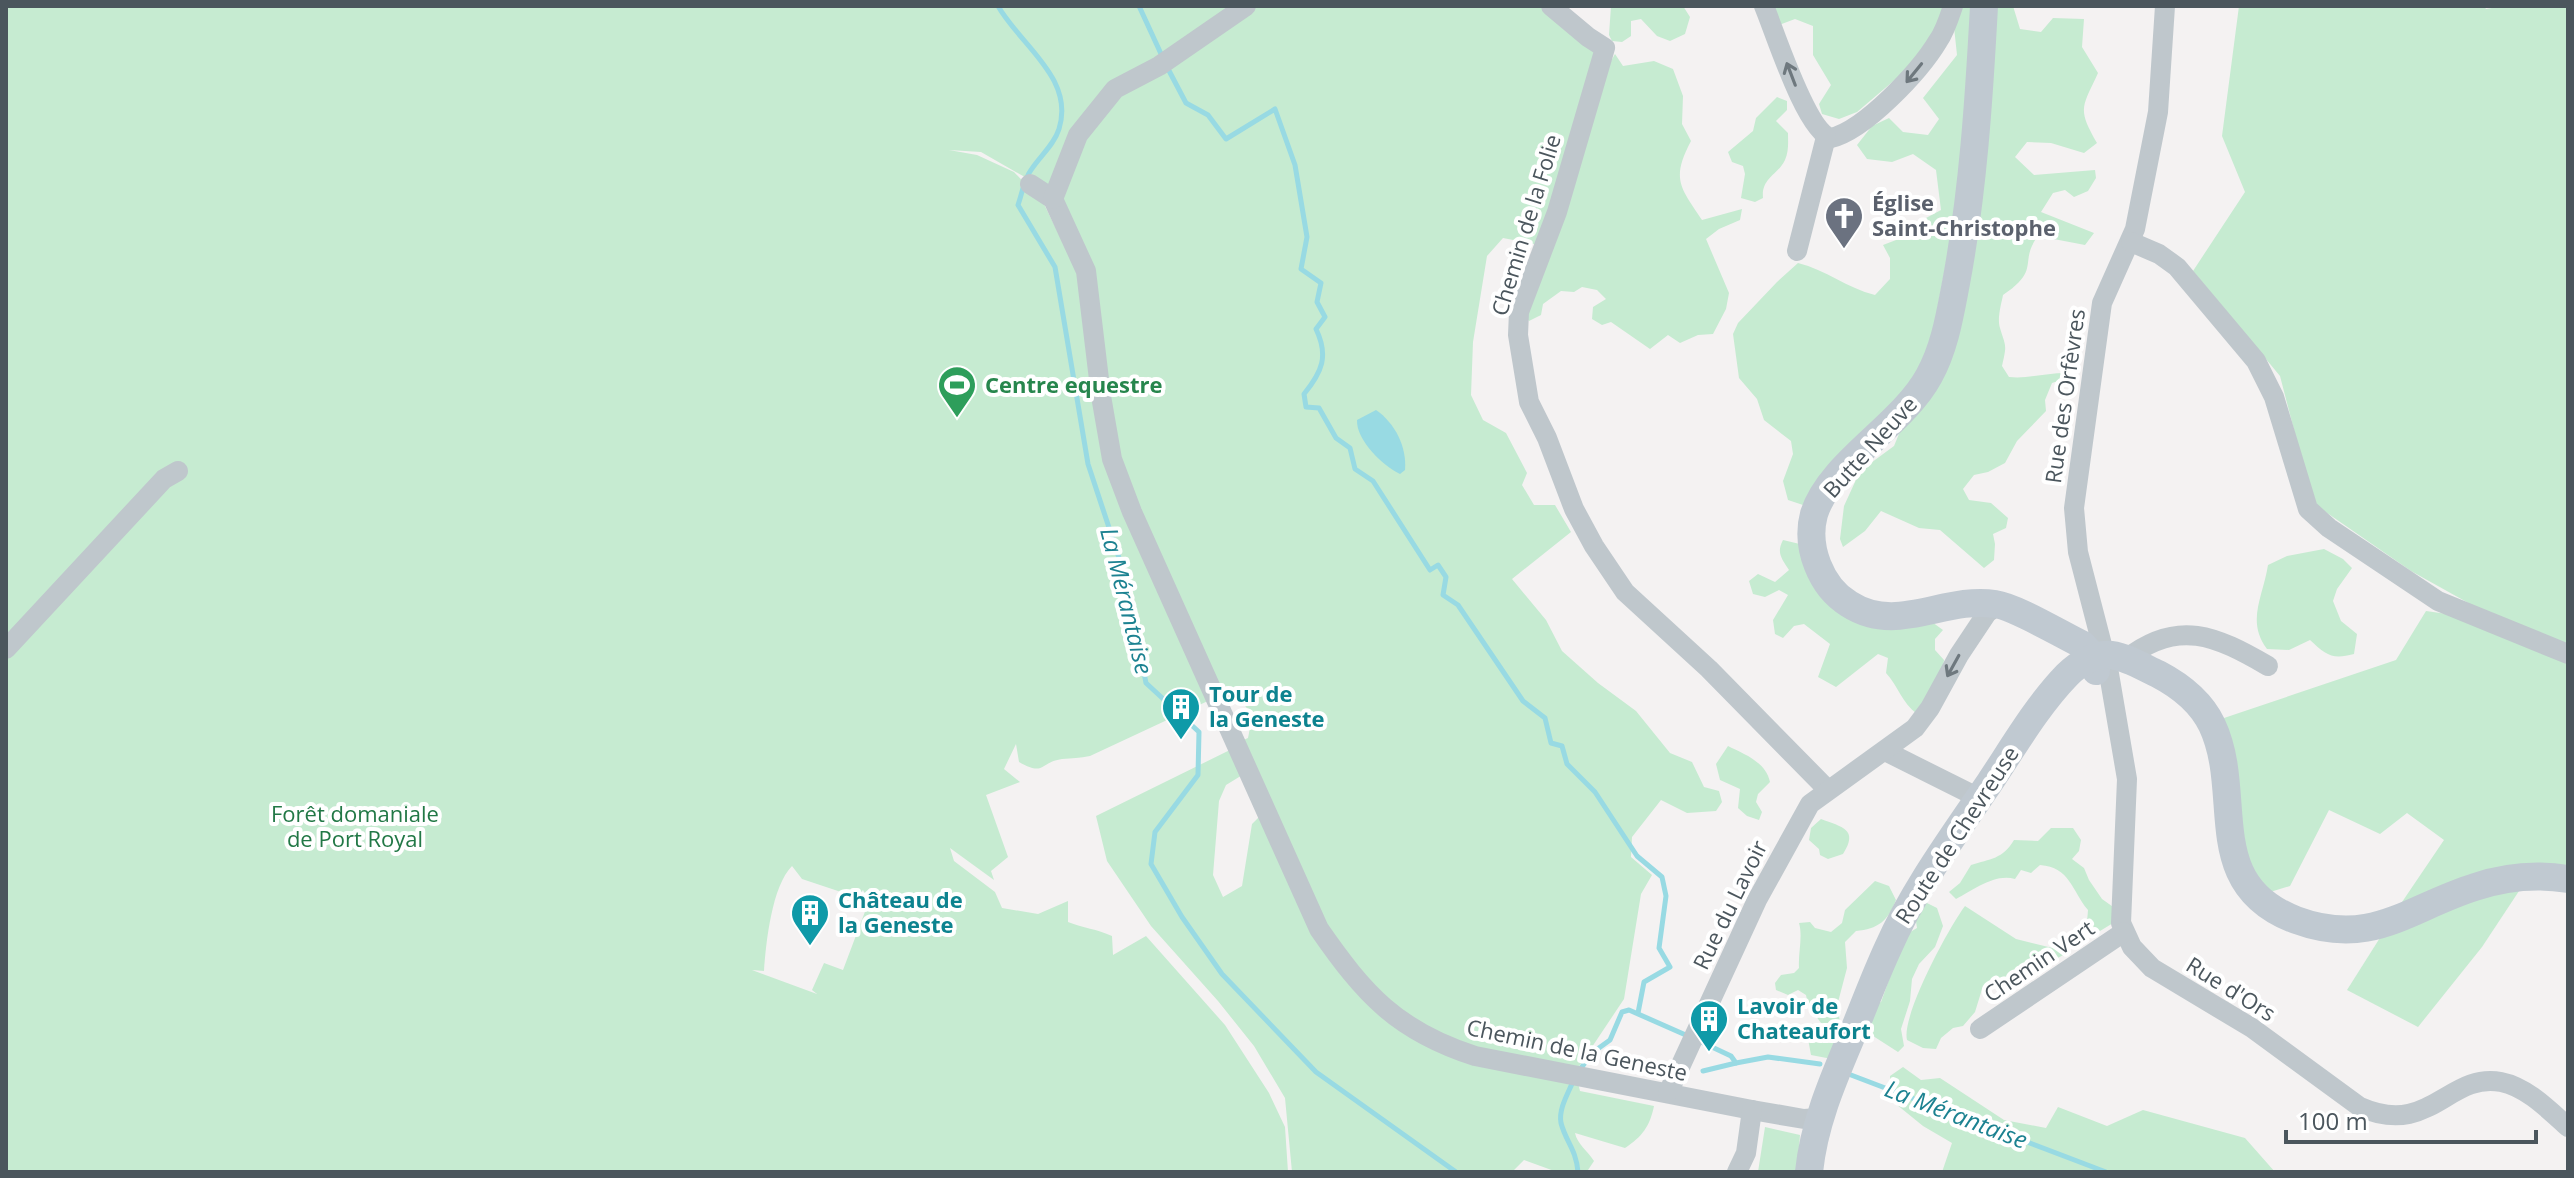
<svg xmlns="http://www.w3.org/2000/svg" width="2574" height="1178" font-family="'Open Sans',sans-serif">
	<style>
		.green { fill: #c6ebd1; fill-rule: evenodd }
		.water { fill: #98dae3 }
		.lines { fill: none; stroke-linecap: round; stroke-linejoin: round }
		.stream { stroke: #98dae3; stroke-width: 5 }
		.street { stroke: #bfc7cc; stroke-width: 20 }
		.secondary { stroke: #c0c9d1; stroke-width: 28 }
		.oneway { stroke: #6e787e }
		.labels { text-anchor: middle; stroke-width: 8; stroke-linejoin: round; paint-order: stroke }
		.worship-label { font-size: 22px; font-weight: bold; fill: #5b616d; stroke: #fff; text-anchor: start }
		.street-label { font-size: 22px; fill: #4b565d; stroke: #fff }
		.leisure-label { font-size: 22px; font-weight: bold; fill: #27864d; stroke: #fff; text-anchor: start }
		.culture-label { font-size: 22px; font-weight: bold; fill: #0d838f; stroke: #fff; text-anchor: start }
		.park-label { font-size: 22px; fill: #227846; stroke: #fff }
		.water-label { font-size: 24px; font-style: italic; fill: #1c8291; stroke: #fff }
	</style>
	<rect width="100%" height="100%" fill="#f4f2f2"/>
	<!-- green -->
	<g class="green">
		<path d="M6,6H1235L1113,85L1051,192L981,152L949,150L977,155L1014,172L1043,202L1085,288L1108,455L1210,700L1090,756C1080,758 1072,758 1062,759C1040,762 1045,777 1019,762L1016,744L1004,769L1020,782L986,795L1008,857L991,871L994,880L950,848L954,861L995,892L1002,908L1038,914L1068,901V922C1083,928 1097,929 1112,936L1113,955L1146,936L1225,1025L1269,1093L1285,1127L1288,1172H6ZM792,866L802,879L856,897L863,890L869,901L843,970L824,963L812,990L817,994L752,970L764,971C766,942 772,886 792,866Z"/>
		<path d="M1256,6H1544L1599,47L1539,245L1503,238L1487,256L1473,342L1471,395L1483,420L1506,433L1527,473L1522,485L1534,505H1555L1571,532L1512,579L1546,620L1562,651L1598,683L1636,711L1670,753L1692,762L1704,787L1719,791L1722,802L1716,811L1687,813L1661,800L1632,837L1631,857L1652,875L1641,894L1624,999L1576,1071L1453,1045L1388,1007L1333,943L1239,742L1248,738C1255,706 1246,702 1218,694L1120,470L1103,382L1058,197L1084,134L1119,93Z"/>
		<path d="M1611,6H1683L1690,17L1685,34L1670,41L1657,36L1641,19L1631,21V36L1622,42L1612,41L1609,35Z"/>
		<path d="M1772,6H1947L1931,37L1904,72L1857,112L1839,119L1822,114L1819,104L1831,85L1813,55V26L1795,19L1779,25Z"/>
		<path d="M1962,6H1975L1966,157L1928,358L1911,393L1803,505L1788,500L1783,481L1793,454L1791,441L1764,420L1757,399L1739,378L1733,334L1738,323L1777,282L1798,263C1826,270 1847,288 1875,295L1890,279V258L1883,245L1909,235L1926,218L1941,210L1936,170L1913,154L1892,162L1867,159L1857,145L1872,126L1889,118L1903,132L1928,135L1939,119L1923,98L1957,55L1954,27Z"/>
		<path d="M1994,6H2013L2020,29L2041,32L2053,18L2084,19L2082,47L2098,73C2082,108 2077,108 2097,143L2084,153L2051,143L2027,142L2015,157L2034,175L2095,170L2096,178L2088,191L2074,197L2065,190L2053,193L2041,212L2094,233L2085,245L2038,236C2018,262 2042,269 2003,295C2001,305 1997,319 2000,328C2006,348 2007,344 2002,366L2009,377C2028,379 2045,373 2066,373L2064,379L2052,383L2045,400L2046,411L2017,441L2005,463L1988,472L1974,475L1963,489L1969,500L1991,503L2008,518L2006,528L1993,534L1995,544L1994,560L1984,568L1940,530L1919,528L1881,511L1865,531L1843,547L1840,539L1844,506L1860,471L1894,446L1906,417L1928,389Z"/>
		<path d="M2239,6H2484L2486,9L2504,6H2568V645L2472,605L2411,571L2317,506L2299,449L2280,376L2193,271L2245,192L2222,136Z"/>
		<path d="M1615,54L1623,66L1654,61L1673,69L1683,96L1682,124L1691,141C1671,179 1680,187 1702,220L1742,209L1740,220L1719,229L1706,239L1729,293L1726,309L1713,334L1698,335L1680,343L1668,335L1650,349L1611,322L1602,325L1592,319L1593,307L1606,299L1597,290L1582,287L1574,292L1561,291L1543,304L1541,315L1529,321L1523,312L1603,75Z"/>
		<path d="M1777,97L1787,101V110L1776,121L1788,133C1788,142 1789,151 1785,160C1778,175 1761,178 1763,198L1755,202L1741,198L1745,174L1743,166L1732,162L1728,152L1753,131L1756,118Z"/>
		<path d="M1783,540L1804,545L1835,600L1925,617L1943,630L1935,639V650L1944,660L1940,683L1917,714C1902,703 1898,686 1886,673L1888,658L1878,654L1836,687L1818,677L1830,644L1804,624L1794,626L1783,638L1775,634L1773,620L1788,595L1779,590L1765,597L1753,594L1749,581L1758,574L1775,582L1789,570C1782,559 1776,553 1783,540Z"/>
		<path d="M2324,549L2343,559L2352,568L2337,589L2333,601L2341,621L2357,634L2354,654C2332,660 2326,655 2310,640L2289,650L2267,649C2246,621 2263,597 2268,565L2287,556Z"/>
		<path d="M2426,611L2447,614L2568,663V866L2400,905L2444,840L2407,813L2380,834L2329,810L2290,886L2267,893L2242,848L2224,718L2396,660Z"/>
		<path d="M1728,746C1744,754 1766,762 1770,782L1758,794L1756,802L1762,812L1759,820L1747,816L1738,808L1740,789L1720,780L1716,764Z"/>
		<path d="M1234,748L1244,774L1226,785L1219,801L1213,875L1223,897L1242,886L1252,824L1261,815L1281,856L1384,1016L1578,1083L1580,1091L1654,1106C1650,1126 1642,1137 1625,1148L1575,1133C1577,1144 1588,1151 1594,1161L1588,1170L1557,1172L1524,1160L1512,1172H1292L1285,1098L1254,1046L1218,1001L1151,926L1107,861L1096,816Z"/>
		<path d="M1821,819C1842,827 1859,829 1843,854L1828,859L1820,855L1819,849L1809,840L1811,828Z"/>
		<path d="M2051,828H2073L2081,840L2079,851L2072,859L2084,868L2089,880L2102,899L2116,909L2118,920L2100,931L2087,922L2088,910C2072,891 2070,867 2040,865L2031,873L2021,870L2015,879C1995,873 1973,890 1956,899L1949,892L1960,883L1971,865C1990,859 2003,859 2014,840L2038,841Z"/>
		<path d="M1875,881L1889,886L1896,900C1888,921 1878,929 1856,931L1845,942L1847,968L1837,1006L1840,1022L1832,1059L1811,1055L1808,1039L1821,1023L1808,1005L1806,995L1798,990L1788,995L1776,990L1775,983L1781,975L1794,973L1799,968C1798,953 1803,937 1799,923L1810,922L1815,928L1831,932L1842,923L1845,910Z"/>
		<path d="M2521,888L2482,947L2418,1027L2347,990L2383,933L2496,892Z"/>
		<path d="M1923,901L1937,908L1943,926L1935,947L1919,964L1912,979L1910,1001L1901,1029L1904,1046L1898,1052L1870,1034V1006L1881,1002L1905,935L1917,928L1915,915Z"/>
		<path d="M1965,906L2016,939L2069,952L2031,972L1983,986L1975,1012L1963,1026L1953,1028L1941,1038L1936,1049L1923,1048L1907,1040C1901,1016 1949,927 1965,906Z"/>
		<path d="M1903,1067L1921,1080L1940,1078L2004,1120L2046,1128L2058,1107L2107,1126L2143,1110L2245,1138L2275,1172H1942L1952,1143L1923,1126L1891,1100L1890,1076Z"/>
		<path d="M1765,1127L1800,1135L1797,1172H1758Z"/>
	</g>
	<!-- water -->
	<path class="water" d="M1376,410C1395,423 1407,447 1405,470L1400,474C1383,466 1356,440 1357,420Z"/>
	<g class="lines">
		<!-- stream -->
		<g class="stream">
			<path d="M998,6C1020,45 1075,78 1059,129C1054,145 1040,156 1031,170C1024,179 1022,194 1018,205L1055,267L1088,464L1124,573L1146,683L1199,732L1198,775L1155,832L1151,864L1182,917L1222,974L1316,1072L1456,1172"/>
			<path d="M1139,6L1162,56"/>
			<path d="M1166,65L1186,103L1208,115L1226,139L1275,109L1295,165L1307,237L1301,269L1321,283L1317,302L1325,317L1316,329C1329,356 1322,372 1304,394L1306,407L1319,408L1336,438L1350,448L1355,469L1373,481L1430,570L1438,565L1446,577L1443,595L1458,605L1523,701L1545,718L1551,743L1562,746L1567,764L1595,792L1637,856L1662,877L1666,896L1659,948L1670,967L1644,982L1638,1013"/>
			<path d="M1697,1040L1731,1056L1736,1063L1768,1057L1820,1064"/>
			<path d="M1579,1071L1592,1053L1610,1040L1622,1012L1629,1010L1688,1036"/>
			<path d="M1703,1071L1736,1063"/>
			<path d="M1851,1075L2106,1172"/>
			<path d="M1574,1079C1569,1092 1558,1109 1561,1123C1566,1142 1576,1149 1578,1172"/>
		</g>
		<!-- street -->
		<g class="street">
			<path d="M1551,6L1588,37L1605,48L1557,212L1519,312L1518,335L1529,402L1547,438L1574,509L1594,546L1625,592L1709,669L1827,789"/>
			<path d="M1764,6C1775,32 1806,131 1831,138C1865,130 1920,71 1938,41C1945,31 1949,18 1953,6"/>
			<path d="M2165,6L2158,112L2135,229L2102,303L2074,508L2078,552L2108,668L2127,779L2121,923L2132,947L2152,968L2252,1028L2360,1107C2430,1138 2448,1072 2501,1082C2527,1087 2550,1111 2568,1127"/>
			<path d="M1030,184L1053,199L1086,271L1101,396L1112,459L1132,512L1319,929C1364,994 1397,1031 1475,1056L1752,1110L1804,1119L1818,1118"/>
			<path d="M1053,199L1078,135L1115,89L1159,66L1246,6"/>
			<path d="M2131,242L2159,254L2177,267L2256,361L2274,397L2308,509L2329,528L2438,601L2568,654"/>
			<path d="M1797,251L1826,137"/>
			<path d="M6,649L164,479L178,471"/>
			<path d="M2126,659C2178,618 2216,636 2268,666"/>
			<path d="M1885,751L1979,798"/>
			<path d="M1980,1029L2124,932"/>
			<path d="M1668,1093L1757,900L1810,804L1915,728L1930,708L1959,655L1987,613L1999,604"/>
			<path d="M1737,1172L1746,1153L1752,1110"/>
		</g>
		<!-- secondary -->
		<g class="secondary">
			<path d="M1984,6C1979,99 1973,192 1956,283C1950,314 1945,347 1929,376C1902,426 1830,463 1814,514C1805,547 1821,587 1849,604C1897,635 1944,596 1995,604C2016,607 2062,635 2083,645L2089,652L2096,671"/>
			<path d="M1809,1172C1814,1123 1833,1080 1852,1035C1864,1006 1875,976 1888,948C1914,889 1954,835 1990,782C2014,746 2037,706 2067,675C2078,664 2095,653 2111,655C2127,657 2143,667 2158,674C2179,685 2201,702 2212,725C2245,795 2200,884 2296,920C2372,948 2408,908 2475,887C2505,877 2537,874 2568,879"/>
		</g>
	</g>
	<!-- one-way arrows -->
	<defs><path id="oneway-shaft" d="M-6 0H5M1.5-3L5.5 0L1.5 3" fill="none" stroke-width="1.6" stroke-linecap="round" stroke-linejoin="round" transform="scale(2)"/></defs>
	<g class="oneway">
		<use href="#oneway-shaft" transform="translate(1914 73) rotate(129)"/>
		<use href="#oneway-shaft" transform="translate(1791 74) rotate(-111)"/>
		<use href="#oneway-shaft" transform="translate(1953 666) rotate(119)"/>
	</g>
	<!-- icons -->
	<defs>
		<g id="church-pin" transform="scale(2)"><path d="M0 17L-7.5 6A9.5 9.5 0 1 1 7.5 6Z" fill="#6b7280" stroke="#fff"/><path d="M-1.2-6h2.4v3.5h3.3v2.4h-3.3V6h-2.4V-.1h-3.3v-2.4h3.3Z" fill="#fff"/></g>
		<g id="stadium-pin" transform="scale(2)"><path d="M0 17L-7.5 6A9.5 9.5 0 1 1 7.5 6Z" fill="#2e9e5b" stroke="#fff"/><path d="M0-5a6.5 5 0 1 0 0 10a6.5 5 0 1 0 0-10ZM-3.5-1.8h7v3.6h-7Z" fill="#fff"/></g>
		<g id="building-pin" transform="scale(2)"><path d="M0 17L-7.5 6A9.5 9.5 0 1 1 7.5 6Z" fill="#0f9aa8" stroke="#fff"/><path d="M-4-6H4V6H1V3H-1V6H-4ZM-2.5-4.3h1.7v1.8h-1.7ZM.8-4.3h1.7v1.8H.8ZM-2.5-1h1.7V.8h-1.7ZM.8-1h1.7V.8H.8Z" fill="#fff"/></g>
	</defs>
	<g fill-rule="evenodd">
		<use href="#church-pin" x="1844" y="216"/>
		<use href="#stadium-pin" x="957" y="385"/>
		<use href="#building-pin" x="1181" y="707"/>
		<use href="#building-pin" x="810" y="913"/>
		<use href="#building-pin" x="1709" y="1019"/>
	</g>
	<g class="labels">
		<!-- worship labels -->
		<g class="worship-label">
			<text x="1872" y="211">Église<tspan x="1872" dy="25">Saint-Christophe</tspan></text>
		</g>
		<!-- street labels -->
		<g class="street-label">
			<text transform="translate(1526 225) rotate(-73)" y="8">Chemin de la Folie</text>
			<text transform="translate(2065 396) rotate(-82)" y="8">Rue des Orfèvres</text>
			<text transform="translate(1870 447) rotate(-48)" y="8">Butte Neuve</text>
			<text transform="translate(1957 835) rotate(-57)" y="8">Route de Chevreuse</text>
			<text transform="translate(1730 905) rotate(-64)" y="8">Rue du Lavoir</text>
			<text transform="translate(2039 961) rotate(-34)" y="8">Chemin Vert</text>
			<text transform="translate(2231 989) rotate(32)" y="8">Rue d'Ors</text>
			<text transform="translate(1577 1050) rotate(12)" y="8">Chemin de la Geneste</text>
		</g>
		<!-- leisure labels -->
		<g class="leisure-label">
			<text x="985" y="393">Centre equestre</text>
		</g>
		<!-- culture labels -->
		<g class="culture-label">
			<text x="1209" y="702">Tour de<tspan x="1209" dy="25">la Geneste</tspan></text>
			<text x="838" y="908">Château de<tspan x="838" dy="25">la Geneste</tspan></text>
			<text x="1737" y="1014">Lavoir de<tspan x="1737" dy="25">Chateaufort</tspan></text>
		</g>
		<!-- park labels -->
		<g class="park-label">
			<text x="355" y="822">Forêt domaniale<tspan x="355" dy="25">de Port Royal</tspan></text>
		</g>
		<!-- water labels -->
		<g class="water-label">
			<text transform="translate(1126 601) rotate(76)" y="8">La Mérantaise</text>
			<text transform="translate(1956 1115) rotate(21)" y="8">La Mérantaise</text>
		</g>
	</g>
	<!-- border -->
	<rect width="2574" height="1178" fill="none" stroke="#4b565d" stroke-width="16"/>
	<!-- scale -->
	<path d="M2286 1130v12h250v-12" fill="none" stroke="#4b565d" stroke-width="4"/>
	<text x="2298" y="1130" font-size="24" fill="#4b565d" stroke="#ffffff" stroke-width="6" paint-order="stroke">100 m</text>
</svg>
